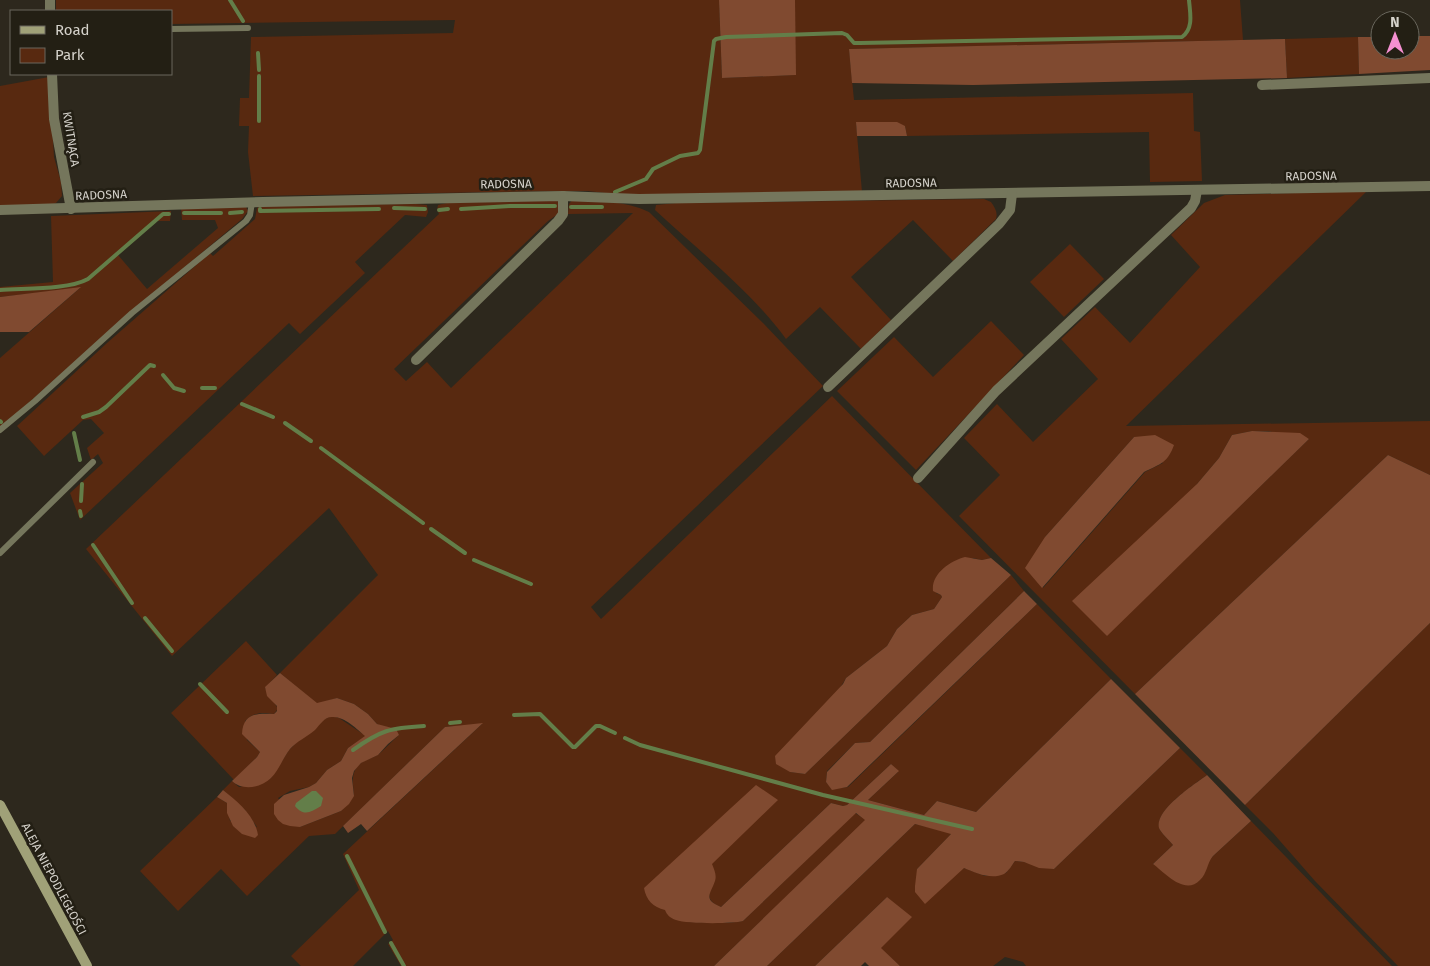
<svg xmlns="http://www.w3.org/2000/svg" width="1430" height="966" font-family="'Fira Sans',sans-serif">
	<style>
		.green { fill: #582910; fill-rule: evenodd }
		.forest { fill: #804a30 }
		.water { fill: #637e49 }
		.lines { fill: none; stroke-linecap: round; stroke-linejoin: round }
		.stream { stroke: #637e49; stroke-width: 4 }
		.lane { stroke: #75765c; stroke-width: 6 }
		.street { stroke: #75765c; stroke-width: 10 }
		.secondary { stroke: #a0a178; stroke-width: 10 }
		.labels { text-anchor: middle; stroke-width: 5; stroke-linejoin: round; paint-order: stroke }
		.street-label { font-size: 12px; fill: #d5d2cb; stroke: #231f14 }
	</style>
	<rect width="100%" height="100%" fill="#2d281d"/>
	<!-- green -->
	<g class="green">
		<path d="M56,0H719L722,78L795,75V0H1240L1243,40L849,49L854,100L1193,93L1194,131L1200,132L1202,181L1150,182L1149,132L907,136L905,126L856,123L862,192L623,195L588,191H559L253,196L248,152L249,126H239L240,98H249L251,37L453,33L455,20L171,24V11H56Z"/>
		<path d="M1358,37L1359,74L1287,78L1285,39Z"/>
		<path d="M49,77L54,157L61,182L62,196L56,203L51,205L0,206V86Z"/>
		<path d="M1367,191L1126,426L1430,421V475L1388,455L1135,694L959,516L1000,475L964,438L997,404L1033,442L1098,379L1061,339L1095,307L1130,343L1200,267L1171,235L1204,203L1225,195ZM1252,431H1268L1309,439L1106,636L1197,484L1219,458L1232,435ZM1134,437L1163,463L1145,472L1043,588L1045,537Z"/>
		<path d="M557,199L559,205L558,214L548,221L394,369L406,381L427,362L451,388L633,213L568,214L569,204L573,199C598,201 626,201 649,212L764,324L823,386L591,607L601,619L832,396L991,558L982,560L973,558L936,593L941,595L942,597L934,609L912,615L897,629L887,646L846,678L790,772L805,774L1011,575L1024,591L870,742L855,743L827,771L826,782L832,789L848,787L1037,604L1111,679L976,812L937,801L924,815L868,800L898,772L891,764L847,805L843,806L831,803L721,907C706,901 707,894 715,880L687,922L728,923L743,921L855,813L866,820L714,966H401L388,944L393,940L388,931L353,966H301L291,956L359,890L343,854L482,724L445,727L335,834L309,836L247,896L221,869L178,911L140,871L217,797L227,803L230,821L257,827L245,810L223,790L232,781L239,787L271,778L289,750L298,741L315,729L323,720L331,716L339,718L366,736L348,748L341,761L327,770L316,783L309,787L290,791L278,798L300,827L341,811L354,795C353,783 350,772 361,763C366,759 374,758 379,754C386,748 392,741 399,735L377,724L368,714L354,704L337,698L317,704L280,673L378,575L329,508L172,656L86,549L439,214L437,210L438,205L451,202Z"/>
		<path d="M984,199L991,202C995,208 998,212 996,219L953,261L913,220L851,277L891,320L861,349L820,307L786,339C752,292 698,250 655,210L656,205L676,203Z"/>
		<path d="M416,204L427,205L428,212L426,217L405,215L355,262L365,273L300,334L289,323L80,520L70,493L103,463L98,454L91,460L87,448L104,433L91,419L83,420L44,456L17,426L107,343L210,253L213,256L255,219L257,208L263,205Z"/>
		<path d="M246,207L248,211L242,219L136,308L0,428V358L80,288L0,297V287L53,282L51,216L171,211L170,221H157L118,255L147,289L218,228L215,220H182L181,208Z"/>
		<path d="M1070,244L1104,279L1064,317L1030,282Z"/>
		<path d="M991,321L1024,355L916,470L837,391L894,337L933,377Z"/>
		<path d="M1430,623V966H1398L1315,881L1273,833L1245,805Z"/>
		<path d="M246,641L277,675L265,688L277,707V710L274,714C262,712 254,712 245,721L247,740L260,752L257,757L234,780L171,713Z"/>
		<path d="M1180,748L1207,775C1195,784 1151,812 1160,830C1163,835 1169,840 1173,845L1153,864L1203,876L1209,861L1213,856L1251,821L1392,966H1026L1023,962L1005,957L993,966H900L880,948L887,897L815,966H767L915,824L952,833L917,869L964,868L985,876L1006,873L1015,861L1024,862L1054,869Z"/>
	</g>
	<!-- forest -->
	<g class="forest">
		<path d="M719,0H795L796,75L722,78Z"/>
		<path d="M1410,36H1430V70L1359,74L1358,37H1380V50H1410Z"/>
		<path d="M1285,39L1287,78L973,85L852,83L849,49Z"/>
		<path d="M856,122H897L905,126L907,136H857Z"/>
		<path d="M81,287L29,332H0V297Z"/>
		<path d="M1252,431L1300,433L1309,439L1107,636L1072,601L1197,484L1219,458L1232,435Z"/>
		<path d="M1155,435L1174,445C1168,462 1161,464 1144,472L1042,588L1025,568L1045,537L1134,437Z"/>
		<path d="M1388,455L1430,475V623L1245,805L1135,694Z"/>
		<path d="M965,557L982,560L991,558L1011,575L805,774L790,772L776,764L775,756L843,684L846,678L887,646L897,629L912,615L934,609L942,597L941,595L933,591C931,574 950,561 965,557Z"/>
		<path d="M1024,591L1037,604L847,787L832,790L826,782L827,772L855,743L870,742Z"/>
		<path d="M280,673L317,703L337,698L354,704L368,714L377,724L396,729L399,735L388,744L378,755L361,763L354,771L352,778L354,796L349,804L341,811L300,827L290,826L283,824L278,820L274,814V804L284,795L309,787L316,783L327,770L341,761L348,748L365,736C357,729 344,716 332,717C324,717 320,725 315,730C307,737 297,741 290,749C283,758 279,770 271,778C261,788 242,791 232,781L257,757L260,752L242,734C243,713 257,713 274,714L277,711V706L267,696L265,687Z"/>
		<path d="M1111,679L1180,748L1054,869L1039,868L1024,862L1015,861C1012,865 1009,871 1004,874C991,880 976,873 964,868L925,904L915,892V886L917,869L951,834L915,824L767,966H714L865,820L856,813L743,921C732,924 687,924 676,920C670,918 667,915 665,910C653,907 646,900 644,888L756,785L778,800L712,864C714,869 717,875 715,881C710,895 703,899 721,907L831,803L843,806L847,805L891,764L899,771L868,800L924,815L937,801L976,812Z"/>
		<path d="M483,723L367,831L361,824L348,833L343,826L445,727Z"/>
		<path d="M1207,775L1251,821L1213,856C1207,863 1207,874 1200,880C1185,896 1165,873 1153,864L1173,845C1169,840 1163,835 1160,830C1151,812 1195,784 1207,775Z"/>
		<path d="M223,790C238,802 255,816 258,835L255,838L242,834L233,826L227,813V803L217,797Z"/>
		<path d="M887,897L912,917L881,948L900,966H869L865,962L861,966H815Z"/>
	</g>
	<!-- water -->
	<path class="water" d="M312,791H316L323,798L321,806C311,812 304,817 295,806L296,803Z"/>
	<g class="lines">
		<!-- stream -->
		<g class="stream">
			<path d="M230,0L243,21"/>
			<path d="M258,53L259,70"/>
			<path d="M259,76V121"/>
			<path d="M615,192L646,179L653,169L680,156L698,153L700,150L714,41L716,39L726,37L842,33L847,35L854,43H860L1182,37C1194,28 1190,13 1189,0"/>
			<path d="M571,207H602"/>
			<path d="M394,208L425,209"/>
			<path d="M260,209V211L379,209"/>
			<path d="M461,209L510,206H555"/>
			<path d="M439,210L448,209"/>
			<path d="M184,213H221"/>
			<path d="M230,213L242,212"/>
			<path d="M0,290C24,288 68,290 88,279L163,214H169"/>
			<path d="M163,375L174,388L184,391"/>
			<path d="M202,388H215"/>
			<path d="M242,404L273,417"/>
			<path d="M83,417L99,412L106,407L150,365L154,366"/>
			<path d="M0,421L1,422"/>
			<path d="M285,423L311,441"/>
			<path d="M74,433L80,460"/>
			<path d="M321,448L423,523"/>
			<path d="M81,501L82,484"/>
			<path d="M80,511L81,516"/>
			<path d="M431,529L465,553"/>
			<path d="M93,545L132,603"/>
			<path d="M474,560L531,584"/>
			<path d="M145,618L172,651"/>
			<path d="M200,684L227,712"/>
			<path d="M514,715L540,714L573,747H575L596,726H600L615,733"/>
			<path d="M450,723L460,722"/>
			<path d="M625,738L640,745L823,795L972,829"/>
			<path d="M353,750C381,730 390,728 424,726"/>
			<path d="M347,856L385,932"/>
			<path d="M391,943L404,966"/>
		</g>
		<!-- lane -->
		<g class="lane">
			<path d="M171,29L248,28"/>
			<path d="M0,430L35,401L132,313L246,221L250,215L252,202"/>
			<path d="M0,553L93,462"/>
		</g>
		<!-- street -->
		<g class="street">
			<path d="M50,0V11"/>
			<path d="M52,74L54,119L71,209"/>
			<path d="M1262,85L1430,78"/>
			<path d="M0,210L263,202L563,196L639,199L1430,186"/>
			<path d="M416,360L558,221L563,214V196"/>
			<path d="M828,387L999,224L1010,210L1012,194"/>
			<path d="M918,478L996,391L1191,208L1195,201L1197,190"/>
		</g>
		<!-- secondary -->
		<path class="secondary" d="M0,805L87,966"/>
	</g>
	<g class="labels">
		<!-- street labels -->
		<g class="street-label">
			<text transform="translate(71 139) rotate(81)" y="4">KWITNĄCA</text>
			<text transform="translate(1311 176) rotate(-1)" y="4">RADOSNA</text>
			<text transform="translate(911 183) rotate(-1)" y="4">RADOSNA</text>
			<text transform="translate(506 184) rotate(-1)" y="4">RADOSNA</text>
			<text transform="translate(101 195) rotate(-2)" y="4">RADOSNA</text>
			<text transform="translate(54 879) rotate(62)" y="4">ALEJA NIEPODLEGŁOŚCI</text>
		</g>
	</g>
	<!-- legend -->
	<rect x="10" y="10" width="162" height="65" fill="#231f14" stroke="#6a675d"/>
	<rect x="20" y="26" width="25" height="8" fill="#a0a178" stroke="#6a675d"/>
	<text x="55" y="35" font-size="15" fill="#d5d2cb">Road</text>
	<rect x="20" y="48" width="25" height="15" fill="#582910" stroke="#6a675d"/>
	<text x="55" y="60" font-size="15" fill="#d5d2cb">Park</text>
	<!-- north arrow -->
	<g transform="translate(1395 35)"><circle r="24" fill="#231f14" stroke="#6a675d"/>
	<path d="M0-4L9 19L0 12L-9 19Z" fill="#f590d1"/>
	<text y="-8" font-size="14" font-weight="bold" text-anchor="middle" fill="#d5d2cb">N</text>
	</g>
</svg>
